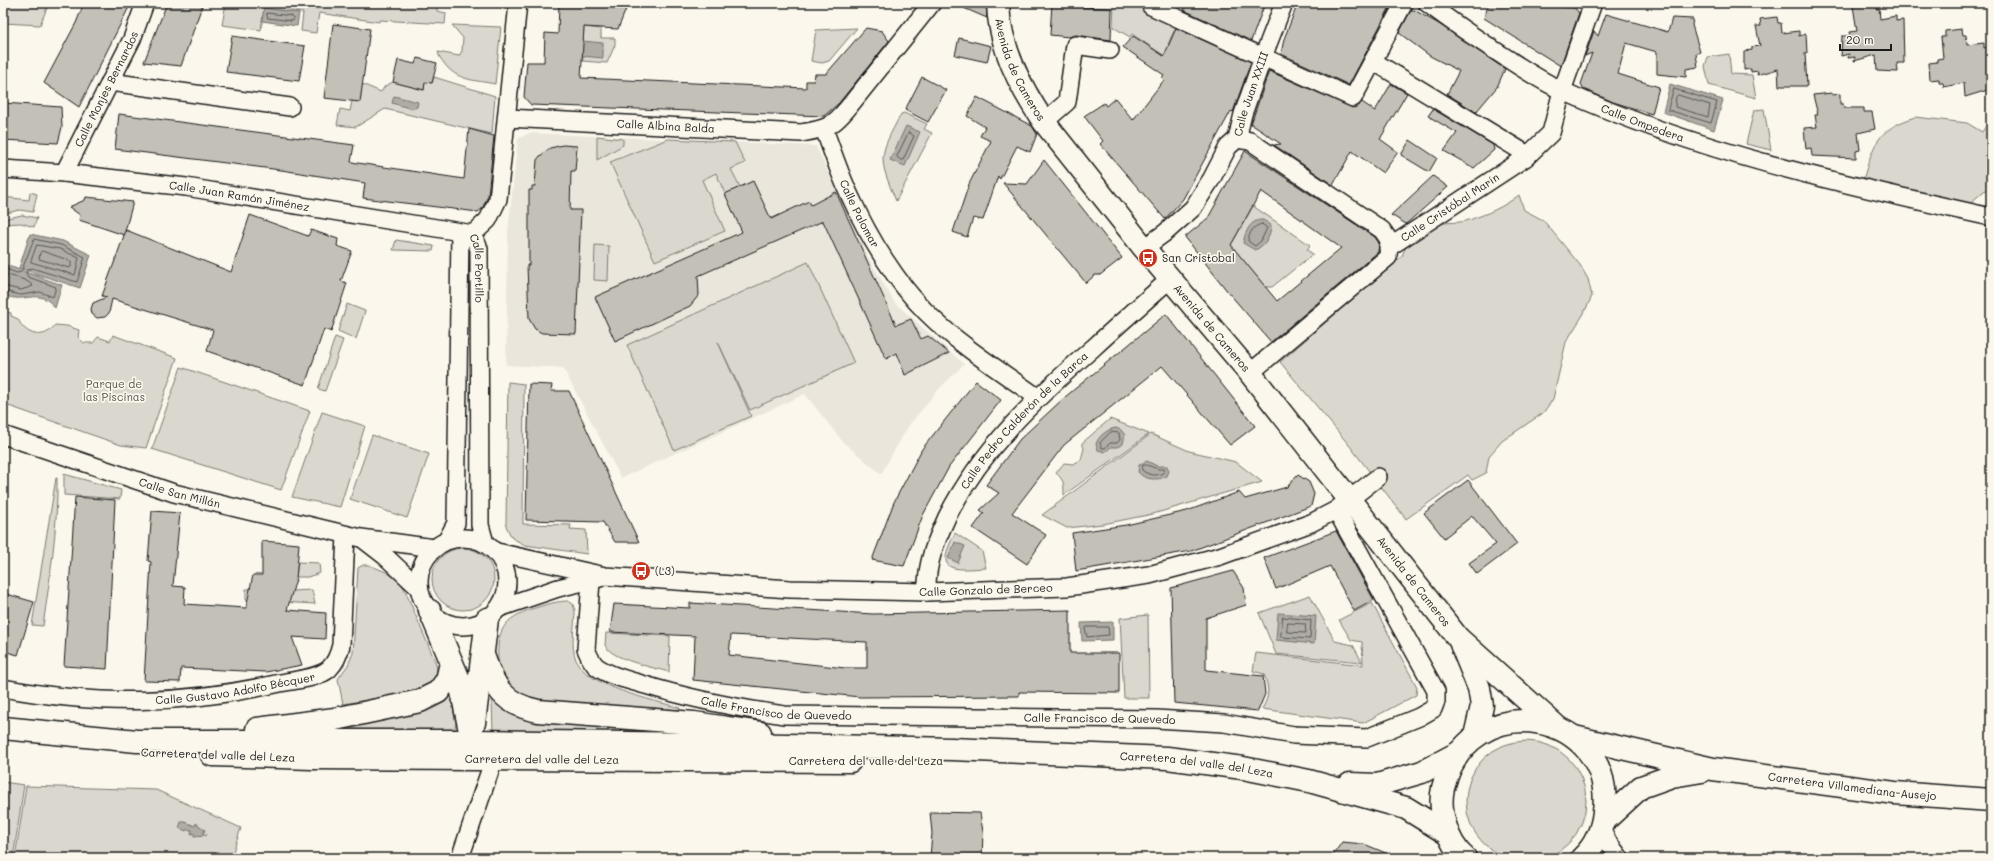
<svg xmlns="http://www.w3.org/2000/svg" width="1994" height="861" font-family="Mali,sans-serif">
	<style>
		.built { fill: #eae6dc }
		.green { fill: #dad7ce; stroke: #7b7a75 }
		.water { fill: #afaca5; stroke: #74726e }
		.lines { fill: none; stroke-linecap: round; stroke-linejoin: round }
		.shore { stroke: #575653; stroke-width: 1 }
		.building { fill: #c3c0b8; stroke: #1c1c1c; fill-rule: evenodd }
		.minor-casing { stroke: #1c1c1c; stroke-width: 20 }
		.major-casing { stroke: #1c1c1c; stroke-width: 25 }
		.minor { stroke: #fbf7ec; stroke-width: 17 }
		.major { stroke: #fbf7ec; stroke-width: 22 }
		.labels { text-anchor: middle; stroke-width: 3.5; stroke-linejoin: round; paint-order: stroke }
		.street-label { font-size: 11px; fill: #1c1c1c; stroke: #fbf7ec }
		.poi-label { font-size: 11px; fill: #1c1c1c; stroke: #fbf7ec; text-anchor: start }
		.park-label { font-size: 11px; fill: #555451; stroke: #fbf7ec }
	</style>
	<rect width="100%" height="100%" fill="#fbf7ec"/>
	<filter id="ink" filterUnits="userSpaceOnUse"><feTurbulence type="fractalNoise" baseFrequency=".025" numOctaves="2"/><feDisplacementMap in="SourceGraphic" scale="8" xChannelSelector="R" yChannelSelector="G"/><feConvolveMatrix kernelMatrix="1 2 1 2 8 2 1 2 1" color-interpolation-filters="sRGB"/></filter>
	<g filter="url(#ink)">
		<!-- built -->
		<path class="built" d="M529,133L816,146L869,259L895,303L964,364L939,389L909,425L881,474L843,442L805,394L621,478L563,368L506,365L508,232L518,139Z"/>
		<!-- green -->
		<g class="green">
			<path d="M6,3H49L40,25L3,23Z"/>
			<path d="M226,3H437V11L446,13L445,24L380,20L379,22L319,13L316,33L301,31L303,13L264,8L261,30L222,25Z"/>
			<path d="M1114,3H1149L1176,27L1168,44L1177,48L1172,61L1132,34L1130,37L1113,27Z"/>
			<path d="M452,25L501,27L495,84C476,80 456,81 444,63C441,59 439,57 438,52L459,56L462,51L463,38Z"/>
			<path d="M584,27L601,29V38H615V45L607,63L582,61Z"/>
			<path d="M857,28L829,61L822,63L811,61L816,30Z"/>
			<path d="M1729,54L1731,74L1752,75L1756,98L1709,85L1705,66L1708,57Z"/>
			<path d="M434,77L495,96L492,134L385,109L356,127L337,125L340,109L350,111L352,101L360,102L362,84L381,92L385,86L393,82L424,90L425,81L432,83Z"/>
			<path d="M1764,109L1771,150L1746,144L1754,110Z"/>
			<path d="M904,113L927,124L924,129L932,133L896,201C878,157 878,157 901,114Z"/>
			<path d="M1915,117L1967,123L1982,132L1991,118V185L1969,204L1863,180C1874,144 1876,130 1915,117Z"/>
			<path d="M597,136L623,139V145L597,160Z"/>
			<path d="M668,139L735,142L745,163L731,169L740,187L725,194L716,173L702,180L725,231L655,261L610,162Z"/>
			<path d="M30,192L37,194L33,212L19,210L3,214V197L29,200Z"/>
			<path d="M1519,195L1524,210L1543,220L1580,265L1588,279L1592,296L1583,315L1566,342L1553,399L1543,413L1502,441L1489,456L1486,473L1472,480L1468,475L1406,519L1349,445L1280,362L1402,256C1407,239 1428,226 1445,223C1453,222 1460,223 1469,220C1487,214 1504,207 1519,195Z"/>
			<path d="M1253,206L1310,245L1307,250L1313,254L1272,287H1265L1231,245Z"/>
			<path d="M22,215L37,218L34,227L21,223L3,224V219Z"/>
			<path d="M396,240L434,246L433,251L393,250Z"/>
			<path d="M595,245L609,246L608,281L594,280Z"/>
			<path d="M808,262L854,363L750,410L718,342L751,416L674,450L627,345Z"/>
			<path d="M347,304L365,311L356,339L338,331Z"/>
			<path d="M3,311L11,313V316L18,319C25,335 44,341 55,325L67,326L79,330L78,337L84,343H93L98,337L110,341L113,335L177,358L146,448L121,445L3,404Z"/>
			<path d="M335,337L343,340L325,391L318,389Z"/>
			<path d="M181,367L310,411L281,490L152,449Z"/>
			<path d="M508,382L524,384L523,524L571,525L570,529L586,530L587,554L525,545L512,538L506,526Z"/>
			<path d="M322,412L365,426L340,507L292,497Z"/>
			<path d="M1110,419L1149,434L1064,495C1064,484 1064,480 1056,473L1064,463L1073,464L1081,460L1084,448L1082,443Z"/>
			<path d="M1151,434L1189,451L1236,462L1262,482L1153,514L1103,524L1067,528L1042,515Z"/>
			<path d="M372,435L429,454L407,518L350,499Z"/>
			<path d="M64,474L121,490L120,499L64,495Z"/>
			<path d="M56,478H57C58,528 50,577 43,626L32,625Z"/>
			<path d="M955,533L982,551L986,568C951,570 934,573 955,533Z"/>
			<circle cx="463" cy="579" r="31"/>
			<path d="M298,562L319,563L320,573L308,577H296Z"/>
			<path d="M363,565H369L386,572L398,580L404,588L435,661C439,671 436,678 428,686L390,696L343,704L338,679L348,665L353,653L358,568Z"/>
			<path d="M246,589L292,591L312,590L315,604L246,600Z"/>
			<path d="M1310,595L1335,641L1353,645L1362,662L1276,654L1259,613Z"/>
			<path d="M568,601L573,604L575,611C575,626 570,645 576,660C587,687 654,700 680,708L679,710C650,708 621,706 591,704C568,702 530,704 511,690C503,685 498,669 498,660C496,627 507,616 538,607C548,604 558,601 568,601Z"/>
			<path d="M1372,603L1417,687L1416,695L1363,723L1262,709C1270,695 1269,689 1264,674L1253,671L1256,653L1363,665L1362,642L1351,640L1339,620Z"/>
			<path d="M1148,615L1149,698H1124L1120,618Z"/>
			<path d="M606,633L670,636L669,672C655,668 610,659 605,645Z"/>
			<path d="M449,688L456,723L454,731H300Z"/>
			<path d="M492,698L711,733L493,734Z"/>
			<circle cx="1526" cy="801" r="60"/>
			<path d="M3,782L24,785L13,858H3Z"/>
			<path d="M26,786L156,790L241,828L231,858H15Z"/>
		</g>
		<!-- water -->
		<g class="water">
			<path d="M264,8L299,13L297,26L262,21Z"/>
			<path d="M582,41L603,43V58L581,56Z"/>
			<path d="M1670,84L1723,100L1714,130L1663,112Z"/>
			<path d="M394,96L418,102L417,107L412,109L392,103Z"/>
			<path d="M906,126L920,132L905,166L890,160Z"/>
			<path d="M1263,220L1271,225C1271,235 1265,246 1255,250L1243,243C1245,233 1250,219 1263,220Z"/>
			<path d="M30,234L63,241L91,255L80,288L19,268Z"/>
			<path d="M3,264L62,285L55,308C39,286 26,305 3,295Z"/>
			<path d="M1116,428L1121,430L1125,435L1123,444L1117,447H1111L1105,452L1098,450L1096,444C1099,435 1108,429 1116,428Z"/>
			<path d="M1147,461L1157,466H1167L1169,471L1167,476C1158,481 1144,480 1138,472L1139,465Z"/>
			<path d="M955,542L965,546L958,563L948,558Z"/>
			<path d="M1278,613L1316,616L1314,644L1276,640Z"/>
			<path d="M1113,622V640L1082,641L1081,623Z"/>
			<path d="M181,822H185L195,826L196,823L205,830L203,834L207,835L194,836V833L191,834L192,830H186V831L179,828Z"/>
		</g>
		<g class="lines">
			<!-- shore -->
			<g class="shore">
				<path d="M267,13L292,16L294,20L292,21L268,18Z"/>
				<path d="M1674,89L1717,102L1711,123L1668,110Z"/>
				<path d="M1678,95L1710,105L1708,117L1675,107L1676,97Z"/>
				<path d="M909,132L914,136L903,160H901L897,157Z"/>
				<path d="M1262,224L1267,228L1261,241L1255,246L1248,241C1249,233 1254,225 1262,224Z"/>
				<path d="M37,245L60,249L79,258L75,275L31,262Z"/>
				<path d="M42,251L71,261V267L69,268L39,259L40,253Z"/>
				<path d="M3,268L17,273L21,272L34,239L61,245L85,257L77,282L32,268L27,270L26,273L28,277L56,287L53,297L40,292L21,295L3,291"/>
				<path d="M3,274C13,277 26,278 33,286L21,290L3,286"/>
				<path d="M1111,432L1119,433L1120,440L1117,443H1110L1105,448H1102L1100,443Z"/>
				<path d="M1143,465C1150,464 1154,470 1164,469L1165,471C1160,477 1148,476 1142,470Z"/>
				<path d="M1283,617L1311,620L1310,639L1281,637Z"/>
				<path d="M1288,623L1305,624L1306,633L1287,632Z"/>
				<path d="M1087,627H1108L1109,635L1087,637L1085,629Z"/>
			</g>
		</g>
		<!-- building -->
		<g class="building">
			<path d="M84,3H131L79,107L44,83L76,23Z"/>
			<path d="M167,3H203L181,66L144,62Z"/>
			<path d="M559,3H598V5L626,9L618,29L584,27L581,78L806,88V81H814L815,74H826L866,28L882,31L889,41L839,103L824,116L531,105L524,97L527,62H544L545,33L558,34Z"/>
			<path d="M952,3H986L987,18Z"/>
			<path d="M1052,3H1073V7L1112,8L1111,40L1076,35L1069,37L1050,35Z"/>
			<path d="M1187,3H1265L1251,41L1184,10Z"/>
			<path d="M1298,3H1392L1349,85L1281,54L1284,39Z"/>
			<path d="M1489,3H1521L1575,8L1579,13L1561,65H1559L1484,18Z"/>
			<path d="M1867,3H1875L1876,9L1879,8L1880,19L1896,16V21L1903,20L1904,63H1897L1898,72L1877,71L1876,55L1854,61L1855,57L1848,58L1849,54L1841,56L1842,36H1850L1849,32L1857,31L1853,6Z"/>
			<path d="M1411,10H1414L1439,24L1505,69L1497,87L1476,112L1447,94L1459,71L1430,56L1399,33Z"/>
			<path d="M1606,14L1668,32L1672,18L1693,19L1692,25L1700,52L1696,54L1698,67L1686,69V77L1657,74V52L1626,43L1618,74L1659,87L1652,114L1613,102L1584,89L1581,84L1592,53L1585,56L1594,31L1598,36Z"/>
			<path d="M1777,17L1778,23H1781L1782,33L1799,31V36L1806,34L1807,53H1805L1807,86H1779L1778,69L1757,75L1758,71L1751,72V69L1744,70V51L1752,50V47L1760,46L1756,26H1761L1760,19Z"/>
			<path d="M333,24L370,29L360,102L324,98Z"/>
			<path d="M1176,28L1251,62L1233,112L1231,111L1183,199L1165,219L1100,144L1103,141L1084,116L1104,103L1106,106L1115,98L1133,120L1164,80L1162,78L1164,75L1123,47L1133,36L1164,56Z"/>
			<path d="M1962,29L1963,35H1966L1967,45L1984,43V48L1991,46L1990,64L1991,89L1965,97L1964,83L1944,87L1943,83H1939V79L1930,80L1929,63L1937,62V59L1943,58L1941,37H1945V31Z"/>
			<path d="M232,36L305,46L299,81L226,72Z"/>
			<path d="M959,38L991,46L987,62L955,55Z"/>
			<path d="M417,58L437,63L432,83L425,82L424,90L393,82L398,60L415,64Z"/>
			<path d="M1269,71L1353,108L1362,102L1375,111L1391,84L1407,93L1380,139L1398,152L1383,173L1352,151L1333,185L1274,145L1281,144L1251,124Z"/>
			<path d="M922,77L946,90L928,122L905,110Z"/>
			<path d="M1832,93V95L1840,94V104H1843L1844,108H1864V112H1872L1875,129L1858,133L1860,150L1856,151V158L1812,156L1811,148L1806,149L1804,128L1817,127L1815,115H1818L1813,95Z"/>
			<path d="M977,97L1032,126L1037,134L1030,152L1017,146L1000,179L998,176L983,220L973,218L967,237L953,232L969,184L991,141L980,136L985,127L967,116Z"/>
			<path d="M3,103L61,107L62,127L58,143L3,140Z"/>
			<path d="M1433,109L1493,145L1494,150L1474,168L1444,151L1457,133L1428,116Z"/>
			<path d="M119,114L354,145L351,162L464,179L469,129L494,136L488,196L482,209L478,212L363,198L365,183L281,170L115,149Z"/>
			<path d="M1410,140L1437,158L1429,172L1401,155Z"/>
			<path d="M563,145L577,146L575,171H571L570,210H581L576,334L542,333L535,329L529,319L527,265H529V190H532V186H535L537,160L540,156L550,148Z"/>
			<path d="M1245,151L1375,237L1379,243L1378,252L1271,342L1228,292L1185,237L1208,218ZM1261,191L1341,248L1277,301L1231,245Z"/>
			<path d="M1044,160L1122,258L1100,275H1095L1086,283L1003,183L1027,184Z"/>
			<path d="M1433,176L1448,187L1406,224L1391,215Z"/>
			<path d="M753,181L771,219L809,201L811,205L836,192L896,325L911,319L921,339L928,336L949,353L905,375L897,353L886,359L823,221L698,276L699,295L690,306L615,341L595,297L742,232L725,194Z"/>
			<path d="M86,197L133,202L124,235L79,220L80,215L69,207L85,200Z"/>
			<path d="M250,215L308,236L311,230L338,239L337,246L352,251L341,281L347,283L331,332L324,329L305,385L207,351L213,330L112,299L109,313L105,317L97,318L92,314L91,309L93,303L107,297L102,296L126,230L231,272Z"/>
			<path d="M1166,314L1255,426L1230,445L1162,366L1064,445L1012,513L1046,535L1027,564L973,528L984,513L980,510L999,493L986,485L1020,439L1065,397Z"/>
			<path d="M976,381L1001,400L949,467L923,515L904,566L872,560L894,502L922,449Z"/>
			<path d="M529,384L552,385L551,391H569L639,542H615L603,522L526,520Z"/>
			<path d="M1298,475L1309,482L1314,494L1311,506L1191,551L1076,571L1072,533L1126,525L1187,511L1239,492L1245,499L1287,487Z"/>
			<path d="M1468,480L1517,544L1477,574L1469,563L1496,544L1472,516L1444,538L1424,513Z"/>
			<path d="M75,497L115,500L107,669L64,666Z"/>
			<path d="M152,511L180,513L173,586L185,587L184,604L246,608L253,575H262V541L299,544L296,579L287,610L326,613L325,639L292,637L302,665L266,672L181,668L180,682L144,681L151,562L148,561Z"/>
			<path d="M1336,531L1374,600L1354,611L1330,566L1276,589L1264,558Z"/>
			<path d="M1233,571L1244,588L1246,605L1206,618V670L1263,676L1265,694L1258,711L1174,703L1171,588Z"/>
			<path d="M3,593L34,602L18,655L3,651Z"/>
			<path d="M690,603L873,614L1070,610V653H1119V693L1019,692V696L860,697L693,680L695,636L610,632L614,604L690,608ZM731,635L867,642V668H845L729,655Z"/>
			<path d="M930,812L980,813L983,832L982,858H930L932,833Z"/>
			<path d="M1342,842L1364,844L1398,858H1331Z"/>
		</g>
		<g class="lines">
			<!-- minor casing -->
			<g class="minor-casing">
				<g id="minor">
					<path d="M1153,3L1151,6L1353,98L1404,3"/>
					<path id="s1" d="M1427,3C1453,23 1480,41 1508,59C1525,70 1543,82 1563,91C1699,153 1846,185 1991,217"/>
					<path d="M1373,61L1528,155"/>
					<path d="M110,82L290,107"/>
					<path id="s2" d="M507,118L801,133C825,129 831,128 847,109L932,3"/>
					<path d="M1044,122L1067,102L1075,45L1110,50"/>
					<path id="s3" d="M824,129C833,153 841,178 852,200C869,238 897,283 926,312C959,345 999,370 1037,397"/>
					<path d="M1237,139L1250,141L1382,230L1389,240L1388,257L1250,373"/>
					<path id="s4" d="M3,169L64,173L186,187L473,234"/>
					<path id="s5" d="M64,173L132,39L145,3"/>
					<path id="s6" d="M473,234L479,249L480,525L485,543"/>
					<path d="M473,234L488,220L498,199L518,3"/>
					<path id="s7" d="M1144,248L1166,232L1193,208L1212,178L1228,147L1237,139L1243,114L1263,57L1284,3"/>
					<path id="s8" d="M1388,248L1525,158L1551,133L1562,91L1593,3"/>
					<path id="s9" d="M3,435L174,493L361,538L434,548"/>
					<circle cx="463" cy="582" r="44"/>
					<path d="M363,539L385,556L419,588"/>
					<path d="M447,540L456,523L460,233"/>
					<path id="s10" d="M497,552L605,576L790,589L927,592L1067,587L1149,575L1220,556L1311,523L1336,510L1378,477"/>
					<path id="s11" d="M591,581L586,649C589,656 591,662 597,667C611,677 629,680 645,685C691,699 737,708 784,715L1156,719L1224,723L1294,735L1367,738L1419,717L1433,709L1436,701V691L1336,510"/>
					<path id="s12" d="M927,592C926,564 935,543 947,517C982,448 1035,399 1093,348C1118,325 1144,302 1170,279"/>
					<path d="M499,608L558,588L600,578"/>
					<path id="s13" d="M3,688C100,706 183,705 280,683C294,680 317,679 329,669C336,662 339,654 341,645L346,535"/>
					<path d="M1601,829L1608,842L1620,858"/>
					<path d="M460,858L494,759"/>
				</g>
			</g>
			<!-- major casing -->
			<g class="major-casing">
				<g id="major">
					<path id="s14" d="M998,3C999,46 1020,87 1044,122L1144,248L1250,373L1458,638L1557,727"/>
					<path d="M430,611L460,682L472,741L484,748"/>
					<path d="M1461,644L1479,688L1482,706L1475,736"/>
					<path d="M483,655C494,687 503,704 538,711L694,723L760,733"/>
					<path d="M474,723L487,619"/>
					<path id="s15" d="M3,728L137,741H472L788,745L952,749L1167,758L1243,768L1309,781L1406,808L1448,834"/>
					<path d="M257,729L335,719L420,701L438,692L447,680L451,663"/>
					<path id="s16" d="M1574,737L1713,769L1895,793L1991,800"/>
					<path id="s17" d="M212,755L312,758L850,761"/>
					<path d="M1350,784L1377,785L1422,772L1458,753"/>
					<path d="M1603,822L1641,787L1672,776L1702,771"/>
					<path d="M1465,858C1447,843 1438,810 1443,788C1470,682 1616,711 1604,812C1602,830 1595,846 1582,858"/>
				</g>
			</g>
			<!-- minor -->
			<use href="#minor" class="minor"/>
			<!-- major -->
			<use href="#major" class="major"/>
		</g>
	</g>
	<!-- icons -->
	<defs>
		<g id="bus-disc" transform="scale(1)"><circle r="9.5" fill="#c8321e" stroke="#fbf7ec"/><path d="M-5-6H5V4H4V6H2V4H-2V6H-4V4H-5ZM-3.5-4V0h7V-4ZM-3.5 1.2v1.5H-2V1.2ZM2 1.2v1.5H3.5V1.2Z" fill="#fff"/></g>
	</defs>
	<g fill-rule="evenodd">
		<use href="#bus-disc" x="1148" y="258"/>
		<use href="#bus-disc" x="641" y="571"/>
	</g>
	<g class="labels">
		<!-- street labels -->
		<g class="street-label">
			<text dy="4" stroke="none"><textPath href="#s14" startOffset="71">Avenida de Cameros</textPath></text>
			<text dy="4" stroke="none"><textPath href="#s5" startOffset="94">Calle Monjes Bernardos</textPath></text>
			<text dy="4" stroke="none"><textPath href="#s7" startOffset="193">Calle Juan XXIII</textPath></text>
			<text dy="4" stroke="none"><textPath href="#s1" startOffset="248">Calle Ompedera</textPath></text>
			<text dy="4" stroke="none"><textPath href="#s2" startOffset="159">Calle Albina Balda</textPath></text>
			<text dy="4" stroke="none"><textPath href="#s4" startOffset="238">Calle Juan Ramón Jiménez</textPath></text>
			<text dy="4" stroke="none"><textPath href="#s8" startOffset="74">Calle Cristóbal Marín</textPath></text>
			<text dy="4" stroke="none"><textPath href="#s3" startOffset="92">Calle Palomar</textPath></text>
			<text dy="4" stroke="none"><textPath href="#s6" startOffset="35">Calle Portillo</textPath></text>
			<text dy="4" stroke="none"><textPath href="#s14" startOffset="395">Avenida de Cameros</textPath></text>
			<text dy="4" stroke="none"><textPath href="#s12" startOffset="203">Calle Pedro Calderón de la Barca</textPath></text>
			<text dy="4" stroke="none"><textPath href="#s9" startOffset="186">Calle San Millán</textPath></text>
			<text dy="4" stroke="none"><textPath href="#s14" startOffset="719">Avenida de Cameros</textPath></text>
			<text dy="4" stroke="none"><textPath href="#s10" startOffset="492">Calle Gonzalo de Berceo</textPath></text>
			<text dy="4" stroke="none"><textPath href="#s13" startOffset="234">Calle Gustavo Adolfo Bécquer</textPath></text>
			<text dy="4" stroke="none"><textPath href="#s11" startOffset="275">Calle Francisco de Quevedo</textPath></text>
			<text dy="4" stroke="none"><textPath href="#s11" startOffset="599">Calle Francisco de Quevedo</textPath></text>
			<text transform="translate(218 755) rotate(2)" y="4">Carretera del valle del Leza</text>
			<text dy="4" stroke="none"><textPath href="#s17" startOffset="330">Carretera del valle del Leza</textPath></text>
			<text x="866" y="765">Carretera del valle del Leza</text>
			<text dy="4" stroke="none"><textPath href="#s15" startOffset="1195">Carretera del valle del Leza</textPath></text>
			<text dy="4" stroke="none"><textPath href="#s16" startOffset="283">Carretera Villamediana-Ausejo</textPath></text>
		</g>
		<!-- poi labels -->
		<g class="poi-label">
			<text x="1162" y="262">San Cristobal</text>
			<text x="655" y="575">(L3)</text>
		</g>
		<!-- park labels -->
		<g class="park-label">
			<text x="114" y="388">Parque de<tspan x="114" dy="13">las Piscinas</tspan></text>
		</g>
	</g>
	<!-- margin -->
	<rect width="1994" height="861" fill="none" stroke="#fbf7ec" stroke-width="16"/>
	<rect x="8" y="8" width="1978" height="845" fill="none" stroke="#1c1c1c" stroke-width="1.5" filter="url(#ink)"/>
	<!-- scale -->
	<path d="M1840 44v6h51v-6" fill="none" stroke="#1c1c1c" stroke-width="2"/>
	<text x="1846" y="44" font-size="12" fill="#1c1c1c" stroke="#fbf7ec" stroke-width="3" paint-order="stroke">20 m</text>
</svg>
